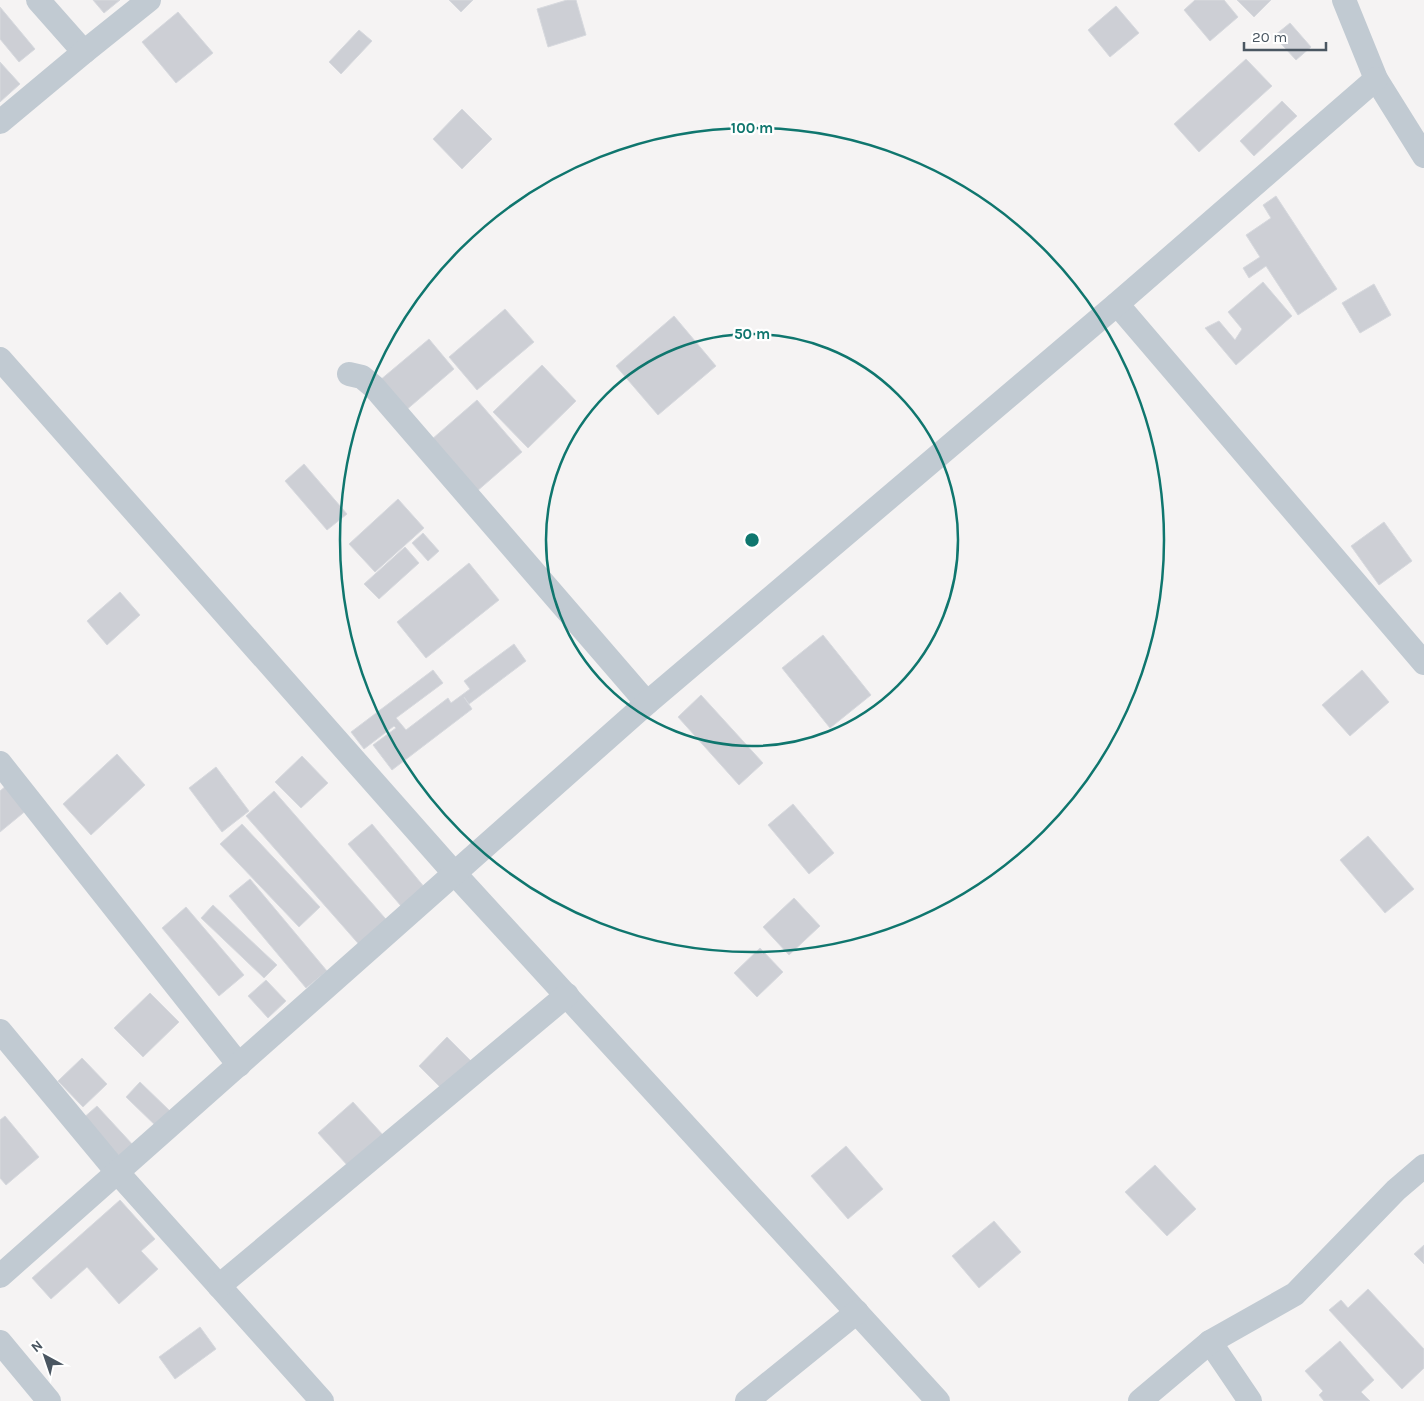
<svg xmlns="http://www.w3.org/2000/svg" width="1424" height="1401" font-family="Karla,sans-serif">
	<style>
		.building { fill: #cdcfd5; stroke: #d7d9de }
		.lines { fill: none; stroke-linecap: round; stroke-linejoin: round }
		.minor { stroke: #c1cad2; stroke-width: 24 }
		.ring { fill: none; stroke: #0f766e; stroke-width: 2.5 }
		.centre { fill: #0f766e; stroke: #fff; stroke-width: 2.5 }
		.ring-label { font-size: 15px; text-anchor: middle; font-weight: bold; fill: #0f766e; stroke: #fff; stroke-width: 4.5; stroke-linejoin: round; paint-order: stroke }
	</style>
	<rect width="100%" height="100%" fill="#f5f3f3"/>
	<!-- building -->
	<g class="building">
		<path d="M93,0H120L104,13Z"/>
		<path d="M449,0H473L461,12Z"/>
		<path d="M567,0H576L586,35L548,47L537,9Z"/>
		<path d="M1195,0H1224L1238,17L1210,41L1184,10Z"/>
		<path d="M1237,0H1271L1254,17Z"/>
		<path d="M1116,6L1139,33L1110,57L1088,30Z"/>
		<path d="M0,7L35,49L19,62L0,39Z"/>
		<path d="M178,12L213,53L176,83L142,42Z"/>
		<path d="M1290,23L1311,47L1296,60L1274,36Z"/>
		<path d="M359,30L372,41L341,74L329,62Z"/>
		<path d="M1246,59L1272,86L1199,152L1174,124Z"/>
		<path d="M0,62L20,84L0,102Z"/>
		<path d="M1282,101L1297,116L1254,156L1240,141Z"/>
		<path d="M462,109L492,139L462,169L433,139Z"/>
		<path d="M1276,196L1337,289L1298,315L1266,266L1249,278L1243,268L1260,257L1246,235L1271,218L1263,205Z"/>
		<path d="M1263,282L1292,316L1236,365L1205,328L1219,321L1235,340L1242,329L1228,312Z"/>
		<path d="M1374,284L1391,315L1360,333L1342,303Z"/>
		<path d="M505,309L534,342L477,390L449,357Z"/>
		<path d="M674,316L716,366L658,415L616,366Z"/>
		<path d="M429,339L454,369L405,411L379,381Z"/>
		<path d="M542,365L576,401L528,448L493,412Z"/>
		<path d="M477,400L522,452L476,492L431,440Z"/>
		<path d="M304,464L347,514L327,530L285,481Z"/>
		<path d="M398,499L424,528L375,572L349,544Z"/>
		<path d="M1384,522L1412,561L1379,585L1351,546Z"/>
		<path d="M423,533L439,551L428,561L412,543Z"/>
		<path d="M405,547L419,563L379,599L364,584Z"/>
		<path d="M469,563L499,600L426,658L397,622Z"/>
		<path d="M120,592L140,615L107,645L87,621Z"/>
		<path d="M823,635L871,695L830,728L782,668Z"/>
		<path d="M514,644L526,661L469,704L464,697L472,709L392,770L373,745L396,728L394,726L364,749L351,732L433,670L443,683L396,718L406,730L448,698L451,703L470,689L464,681Z"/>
		<path d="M1362,670L1389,702L1350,736L1322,705Z"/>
		<path d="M701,695L763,763L739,785L678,717Z"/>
		<path d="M117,754L145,785L91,835L63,804Z"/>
		<path d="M302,756L328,783L301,808L275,782Z"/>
		<path d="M216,767L249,811L222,832L189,788Z"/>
		<path d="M7,785L28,809L0,832V791Z"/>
		<path d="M274,791L391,925L363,949L246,816Z"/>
		<path d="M793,804L834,853L809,874L768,825Z"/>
		<path d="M242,824L320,907L299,927L220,844Z"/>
		<path d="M372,824L430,894L407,913L348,844Z"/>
		<path d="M1368,836L1414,889L1385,913L1340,860Z"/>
		<path d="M250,879L327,971L306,988L229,896Z"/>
		<path d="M794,898L820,926L789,955L763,927Z"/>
		<path d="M213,905L277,965L264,978L201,918Z"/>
		<path d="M186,907L244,975L219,996L162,928Z"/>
		<path d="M760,948L783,972L757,997L734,973Z"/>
		<path d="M266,980L286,1001L268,1018L248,996Z"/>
		<path d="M150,993L179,1022L143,1057L114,1028Z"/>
		<path d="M447,1037L474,1064L446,1093L419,1066Z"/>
		<path d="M82,1058L107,1084L83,1107L58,1081Z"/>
		<path d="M140,1082L172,1113L158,1128L126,1097Z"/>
		<path d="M353,1102L383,1135L348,1166L318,1133Z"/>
		<path d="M97,1106L133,1145L117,1159L81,1120Z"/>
		<path d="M5,1116L39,1157L6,1185L0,1178V1120Z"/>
		<path d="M846,1146L883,1189L848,1219L811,1176Z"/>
		<path d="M1155,1165L1196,1209L1167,1236L1125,1192Z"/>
		<path d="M120,1200L155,1239L141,1251L158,1269L119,1304L87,1267L51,1299L32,1278Z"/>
		<path d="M994,1221L1021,1252L979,1288L952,1256Z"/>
		<path d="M1424,1245V1264L1414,1254Z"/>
		<path d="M1368,1289L1424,1349V1368L1402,1389L1329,1310L1341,1300L1348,1308Z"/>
		<path d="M200,1327L216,1349L175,1379L159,1357Z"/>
		<path d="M1340,1341L1374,1380L1361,1392L1370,1401H1324L1319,1395L1323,1391L1305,1371Z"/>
	</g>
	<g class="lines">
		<!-- minor -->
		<g class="minor">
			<path d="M38,0L84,52"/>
			<path d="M1344,0L1376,79L1424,156"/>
			<path d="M0,122L84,52L149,0"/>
			<path d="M1117,304L1424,663"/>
			<path d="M0,359L455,874L938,1401"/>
			<path d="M349,374L362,377L374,387L647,703"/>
			<path d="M0,763L239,1065"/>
			<path d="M0,1031L118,1173L322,1401"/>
			<path d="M0,1276L647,703L1117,304L1376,79"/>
			<path d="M219,1286L567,995"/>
			<path d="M0,1342L49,1401"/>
			<path d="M1210,1342L1250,1401"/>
			<path d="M747,1401L857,1312"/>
			<path d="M1140,1401L1210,1342L1295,1294L1396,1190L1424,1166"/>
		</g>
	</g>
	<!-- distance rings -->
	<g class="ring">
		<circle cx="752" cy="540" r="206"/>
		<circle cx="752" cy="540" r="412"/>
	</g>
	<circle cx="752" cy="540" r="8" class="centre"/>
	<g class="ring-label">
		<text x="752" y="133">100 m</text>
		<text x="752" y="339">50 m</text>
	</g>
	<!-- north arrow -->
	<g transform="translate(45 1356) rotate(320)" stroke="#ffffff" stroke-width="4" paint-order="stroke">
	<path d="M0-4L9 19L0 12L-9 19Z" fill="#4a5661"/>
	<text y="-8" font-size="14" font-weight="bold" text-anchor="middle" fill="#4a5661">N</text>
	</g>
	<!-- scale -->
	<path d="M1244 42v8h82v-8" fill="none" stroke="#4a5661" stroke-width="2.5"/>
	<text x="1252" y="42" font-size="15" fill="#4a5661" stroke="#ffffff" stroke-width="4" paint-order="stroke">20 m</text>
</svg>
